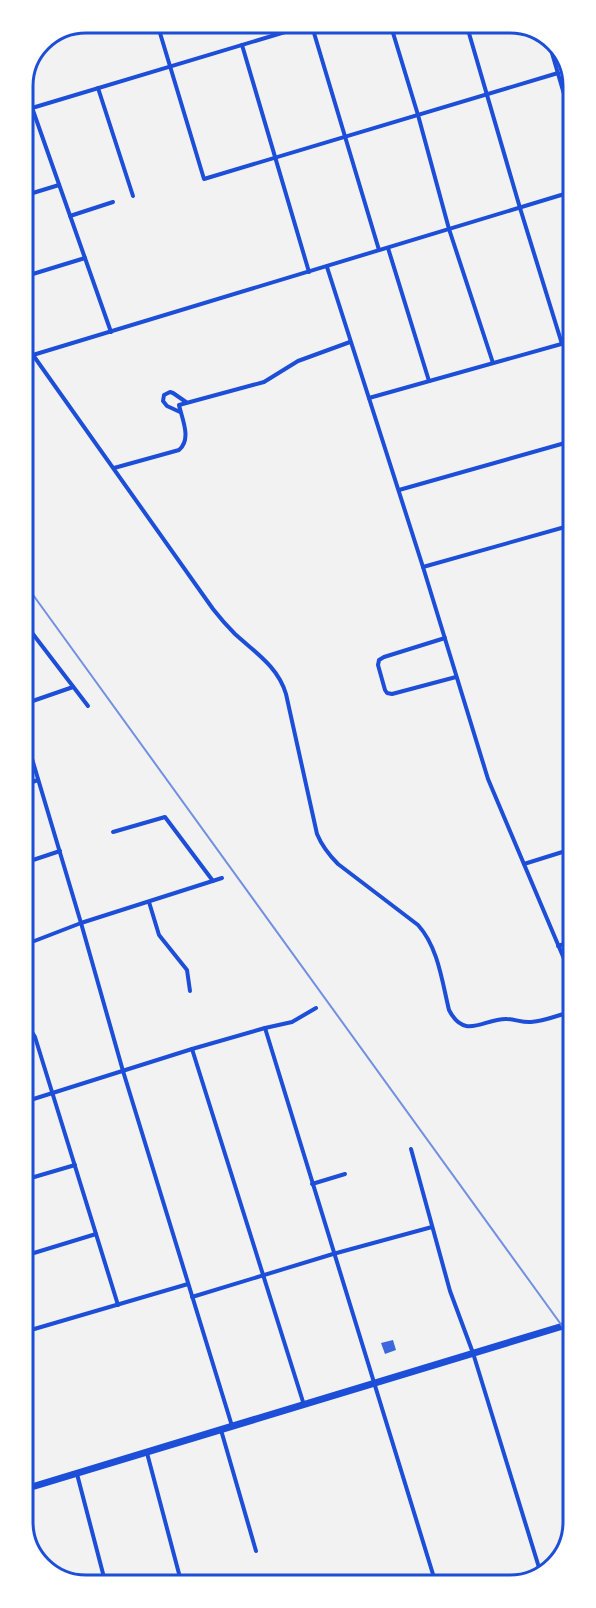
<svg xmlns="http://www.w3.org/2000/svg" width="596" height="1608" font-family="'Source Sans 3',sans-serif">
	<style>
		.building { fill: #3d67dc }
		.lines { fill: none; stroke-linecap: round; stroke-linejoin: round }
		.minor { stroke: #1d4ed8; stroke-width: 4 }
		.primary { stroke: #1d4ed8; stroke-width: 7 }
		.rail { stroke: #7290e2; stroke-width: 2 }
		.rim { fill: none; stroke: #1d4ed8; stroke-width: 3 }
	</style>
	<rect width="100%" height="100%" fill="#f2f2f2"/>
	<!-- building -->
	<path class="building" d="M393,1340L396,1350L385,1354L381,1343Z"/>
	<g class="lines">
		<!-- minor -->
		<g class="minor">
			<path d="M157,23L204,179L558,73"/>
			<path d="M311,23L379,250"/>
			<path d="M390,23L418,115L449,229L493,363"/>
			<path d="M466,23L520,208L562,344"/>
			<path d="M547,36L571,118"/>
			<path d="M242,45L309,272"/>
			<path d="M23,82L111,332"/>
			<path d="M98,88L133,196"/>
			<path d="M32,108L315,23"/>
			<path d="M23,196L59,185"/>
			<path d="M70,216L113,202"/>
			<path d="M388,248L429,381"/>
			<path d="M327,267L423,567L488,779L573,980"/>
			<path d="M23,277L85,258"/>
			<path d="M33,355L213,609C220,618 227,626 235,634C256,653 278,667 286,694L317,834C322,846 329,855 338,864L418,925C438,947 442,981 449,1010C465,1041 484,1018 507,1019C515,1019 523,1023 531,1022C545,1021 559,1015 573,1011"/>
			<path d="M23,358L571,192"/>
			<path d="M369,398L572,341"/>
			<path d="M180,412L167,406L163,401L164,395L170,392L173,393L186,402"/>
			<path d="M114,468L179,450C192,439 182,419 179,405L264,382L298,361L350,342"/>
			<path d="M399,490L572,441"/>
			<path d="M423,567L572,525"/>
			<path d="M23,621L88,706"/>
			<path d="M445,638L384,657L379,660L378,665L385,690L387,693L392,694L456,677"/>
			<path d="M24,704L73,687"/>
			<path d="M24,732L81,923L123,1071L232,1426"/>
			<path d="M24,785L38,780"/>
			<path d="M113,832L165,817L213,881"/>
			<path d="M24,863L60,851"/>
			<path d="M524,864L572,849"/>
			<path d="M149,902L159,935L187,970L190,991"/>
			<path d="M24,945L81,923L222,878"/>
			<path d="M558,946L573,941"/>
			<path d="M24,1028L32,1032L35,1037L118,1305"/>
			<path d="M265,1028L436,1584"/>
			<path d="M192,1049L304,1405"/>
			<path d="M24,1102L192,1049L265,1028L292,1022L316,1008"/>
			<path d="M411,1149L450,1291L473,1353L541,1574"/>
			<path d="M24,1180L75,1165"/>
			<path d="M312,1184L345,1174"/>
			<path d="M24,1256L96,1234"/>
			<path d="M192,1297L333,1254L432,1227"/>
			<path d="M24,1332L188,1284"/>
			<path d="M221,1430L256,1551"/>
			<path d="M147,1453L182,1585"/>
			<path d="M77,1474L106,1585"/>
		</g>
		<!-- primary -->
		<path class="primary" d="M25,1489L573,1323"/>
		<!-- rail -->
		<path class="rail" d="M23,581L573,1341"/>
	</g>
	<!-- crop -->
	<path d="M0 0H596V1608H0ZM86 33H510A53 53 0 0 1 563 86V1522A53 53 0 0 1 510 1575H86A53 53 0 0 1 33 1522V86A53 53 0 0 1 86 33Z" fill="#fff" fill-rule="evenodd"/>
	<path class="rim" d="M86 33H510A53 53 0 0 1 563 86V1522A53 53 0 0 1 510 1575H86A53 53 0 0 1 33 1522V86A53 53 0 0 1 86 33Z"/>
</svg>
